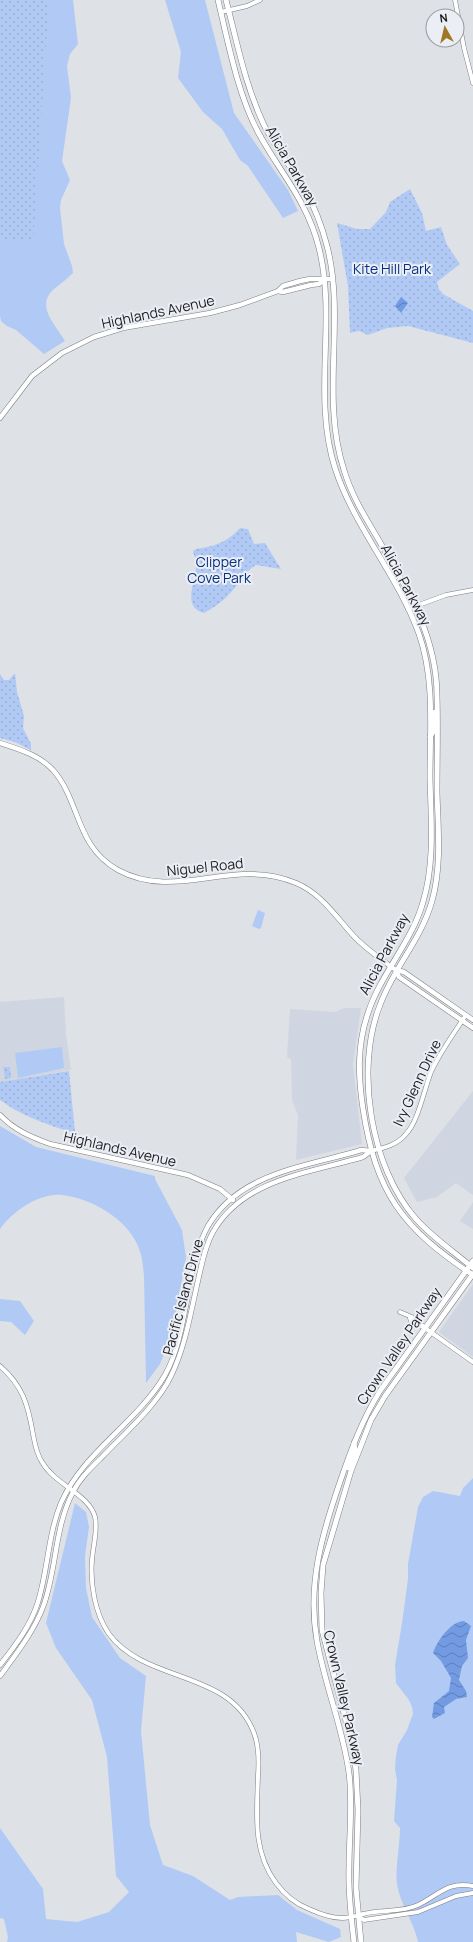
<svg xmlns="http://www.w3.org/2000/svg" width="473" height="1942" font-family="Manrope,sans-serif">
	<style>
		.built { fill: #cfd6e2 }
		.grass { fill: #b1caf5 }
		.park { fill: url(#park-dots) }
		.water { fill: url(#water-waves) }
		.lines { fill: none; stroke-linecap: round; stroke-linejoin: round }
		.tertiary-casing { stroke: #7b7e82; stroke-width: 5 }
		.secondary-casing { stroke: #7b7e82; stroke-width: 5.5 }
		.primary-casing { stroke: #7b7e82; stroke-width: 6 }
		.tertiary { stroke: #fff; stroke-width: 4 }
		.secondary { stroke: #fff; stroke-width: 4.5 }
		.primary { stroke: #fff; stroke-width: 5 }
		.labels { text-anchor: middle; stroke-width: 4; stroke-linejoin: round; paint-order: stroke }
		.street-label { font-size: 14px; fill: #1c1d1f; stroke: #ebeef4 }
		.park-label { font-size: 14px; fill: #043183; stroke: #ebeef4 }
	</style>
	<defs>
		<pattern id="park-dots" width="8" height="8" patternUnits="userSpaceOnUse"><rect width="8" height="8" fill="#b1caf5"/><path d="M2 2h.1M6 6h.1" fill="none" stroke="#98add2" stroke-width="1.8" stroke-linecap="round"/></pattern>
		<pattern id="water-waves" width="16" height="10" patternUnits="userSpaceOnUse"><rect width="16" height="10" fill="#739be3"/><path d="M0 5q4-4 8 0t8 0" fill="none" stroke="#5e7eb7"/></pattern>
	</defs>
	<rect width="100%" height="100%" fill="#dee1e6"/>
	<!-- built -->
	<g class="built">
		<path d="M64,997L66,1034L71,1070L0,1082V1002Z"/>
		<path d="M344,1008H361L353,1064L362,1144L296,1160L298,1115L292,1100L291,1059L287,1057L290,1009L335,1012Z"/>
		<path d="M473,1091V1195L456,1183L437,1197L417,1202L404,1178Z"/>
		<path d="M473,1202V1229L460,1221Z"/>
		<path d="M473,1284V1357L439,1332Z"/>
	</g>
	<!-- grass -->
	<g class="grass">
		<path d="M0,0H73L78,44L70,54L67,66L71,98L62,161L70,180L61,200L60,208L64,244L72,266L73,273C67,279 60,284 54,289C35,306 55,324 65,341L44,354L16,330L7,326L1,321L0,316Z"/>
		<path d="M165,0H205L234,113L288,190L298,211L283,218L248,166L240,160L222,129L203,112L178,78L181,52Z"/>
		<path d="M258,910L265,913L261,928L259,929L252,926Z"/>
		<path d="M62,1047L64,1068L18,1078L15,1053Z"/>
		<path d="M0,1126L36,1147L155,1176V1179L182,1230L186,1258L172,1333L160,1364L146,1383L144,1276C143,1265 142,1255 138,1246C127,1219 91,1198 62,1195C39,1193 13,1211 0,1229Z"/>
		<path d="M0,1299L20,1301L34,1321L25,1335L11,1322L0,1321Z"/>
		<path d="M473,1478V1942H418C414,1922 400,1904 397,1884C395,1870 400,1844 400,1828L394,1821L397,1780L395,1769L396,1756L398,1745L407,1730L413,1714L412,1707L409,1700L396,1683L395,1665L402,1623L408,1579V1564L418,1507L423,1497L433,1491L460,1496L463,1488Z"/>
		<path d="M75,1503L86,1512L89,1527L85,1556L86,1588L92,1617L120,1658L146,1676L141,1731L150,1825L163,1865L193,1876L230,1900L238,1897L278,1895L297,1910L340,1929L341,1937L329,1942L296,1932L297,1942H7L8,1937L4,1919L0,1918V1828L43,1889L46,1919L77,1922L109,1912L129,1892L116,1876L107,1757L92,1700L56,1648L46,1623Z"/>
	</g>
	<!-- park -->
	<g class="park">
		<path d="M0,0H49L33,242L0,238Z"/>
		<path d="M410,189L422,213L426,231L441,227L447,245L460,264L437,282L439,289L443,294L473,311V343L408,326L387,328L368,335L359,331L350,333L348,286L337,223L357,229H370L386,212L390,202Z"/>
		<path d="M240,528L248,529L254,544L265,543L281,569L256,565C245,571 241,581 233,590C225,600 215,607 204,613C181,607 196,581 196,566C197,561 194,556 193,551L196,549C213,547 228,542 240,528Z"/>
		<path d="M15,673L17,692L24,716L23,728L31,744V750L15,742L0,738V674L4,680H9Z"/>
		<path d="M3,1067H10L11,1078L5,1079Z"/>
		<path d="M69,1071L75,1132H71C45,1124 20,1115 0,1100V1082Z"/>
	</g>
	<!-- water -->
	<g class="water">
		<path d="M401,297L408,303L401,313L395,306Z"/>
		<path d="M464,1621L471,1626L466,1640L468,1658L462,1666L459,1680L466,1691L467,1697L456,1699L444,1707L445,1713L434,1719L432,1717L434,1703L449,1691L451,1678L441,1661L433,1653C437,1641 451,1621 464,1621Z"/>
	</g>
	<g class="lines">
		<!-- tertiary casing -->
		<g class="tertiary-casing">
			<g id="tertiary">
				<path d="M455,0L464,48L473,83"/>
				<path d="M221,12L247,6L260,0"/>
				<path d="M408,609L446,595L473,590"/>
				<path d="M371,1151C384,1148 397,1145 406,1134C418,1122 424,1090 431,1072C440,1052 454,1033 466,1015"/>
				<path d="M400,1312L414,1318L425,1328"/>
				<path d="M410,1318L411,1321L425,1328L473,1362"/>
				<path d="M0,1366C23,1386 28,1405 33,1434C35,1444 36,1453 42,1462C55,1485 89,1494 95,1517C98,1530 93,1546 92,1560C90,1584 95,1614 109,1634C146,1684 230,1669 254,1733C259,1746 259,1761 258,1775C257,1813 252,1851 276,1883C284,1894 296,1904 309,1909C320,1914 331,1918 342,1918C350,1918 356,1916 363,1914C381,1909 401,1913 418,1905C439,1895 447,1881 473,1886"/>
				<path d="M358,1916L364,1920L418,1912L456,1896L473,1893"/>
			</g>
		</g>
		<!-- secondary casing -->
		<g class="secondary-casing">
			<g id="secondary">
				<path d="M278,291L283,292L311,285L319,284L324,280"/>
				<path d="M0,418L32,376L62,353L94,337L123,328L210,313L240,305L278,291L283,286L300,281L310,279H332"/>
				<path d="M0,743C19,749 39,755 53,770C81,802 75,846 118,870C177,902 233,856 296,883C320,893 334,914 351,933C362,946 377,956 390,966L396,970L404,972L473,1020"/>
				<path d="M396,970L399,977L473,1028"/>
				<path d="M0,1115C14,1130 31,1137 50,1144L188,1175L220,1189L233,1200"/>
				<path d="M0,1665C15,1646 31,1625 38,1602C48,1570 48,1534 61,1503C83,1452 137,1423 165,1375C180,1348 184,1314 190,1284C194,1264 198,1244 208,1226C240,1172 306,1167 361,1150L371,1151"/>
				<path d="M0,1676C16,1654 33,1633 43,1607C57,1570 54,1528 73,1492C80,1478 92,1467 103,1456C126,1432 157,1405 171,1376C185,1347 190,1316 197,1285C201,1268 204,1248 213,1232C243,1179 309,1173 363,1157L371,1151"/>
			</g>
		</g>
		<!-- primary casing -->
		<g class="primary-casing">
			<g id="primary">
				<path d="M218,0C228,42 238,95 258,132C280,173 307,200 319,248C337,320 312,396 335,468C354,527 398,575 419,634C435,679 430,731 430,778C431,819 435,863 423,902C412,942 381,973 368,1013C357,1045 358,1076 363,1109C376,1193 402,1228 473,1275"/>
				<path d="M226,0C237,42 245,85 264,125C275,147 291,167 304,188C314,206 322,226 327,246C346,319 320,397 344,470C352,497 367,520 381,544C409,591 437,639 437,696C438,728 437,760 437,792C438,829 442,865 432,901C421,940 394,967 380,1005C355,1068 370,1167 416,1219C433,1238 453,1251 473,1268"/>
				<path d="M430,737L433,732L435,712"/>
				<path d="M349,1468L355,1450L354,1443"/>
				<path d="M354,1942C351,1917 348,1892 349,1867C349,1836 353,1804 349,1773C343,1728 325,1686 317,1641C307,1585 322,1534 340,1482C351,1450 362,1420 380,1391L473,1261"/>
				<path d="M361,1942L356,1888L358,1810L356,1770L352,1744L322,1630L321,1593L323,1565L351,1471L371,1420L385,1396L473,1274"/>
			</g>
		</g>
		<!-- tertiary -->
		<use href="#tertiary" class="tertiary"/>
		<!-- secondary -->
		<use href="#secondary" class="secondary"/>
		<!-- primary -->
		<use href="#primary" class="primary"/>
	</g>
	<g class="labels">
		<!-- street labels -->
		<g class="street-label">
			<text transform="translate(292 166) rotate(60)" y="5">Alicia Parkway</text>
			<text transform="translate(158 312) rotate(-12)" y="5">Highlands Avenue</text>
			<text transform="translate(406 585) rotate(62)" y="5">Alicia Parkway</text>
			<text transform="translate(205 867) rotate(-6)" y="5">Niguel Road</text>
			<text transform="translate(384 954) rotate(-62)" y="5">Alicia Parkway</text>
			<text transform="translate(417 1083) rotate(-65)" y="5">Ivy Glenn Drive</text>
			<text transform="translate(120 1149) rotate(13)" y="5">Highlands Avenue</text>
			<text transform="translate(183 1297) rotate(-75)" y="5">Pacific Island Drive</text>
			<text transform="translate(399 1346) rotate(-56)" y="5">Crown Valley Parkway</text>
			<text transform="translate(344 1698) rotate(77)" y="5">Crown Valley Parkway</text>
		</g>
		<!-- park labels -->
		<g class="park-label">
			<text x="392" y="274">Kite Hill Park</text>
			<text x="219" y="567">Clipper<tspan x="219" dy="16">Cove Park</tspan></text>
		</g>
	</g>
	<!-- north arrow -->
	<g transform="translate(445 28) rotate(352)"><circle r="19" fill="#ebeef4" stroke="#989a9f"/>
	<path d="M0-3L7 15L0 10L-7 15Z" fill="#9f7725"/>
	<text y="-6" font-size="11" font-weight="bold" text-anchor="middle" fill="#1c1d1f">N</text>
	</g>
</svg>
